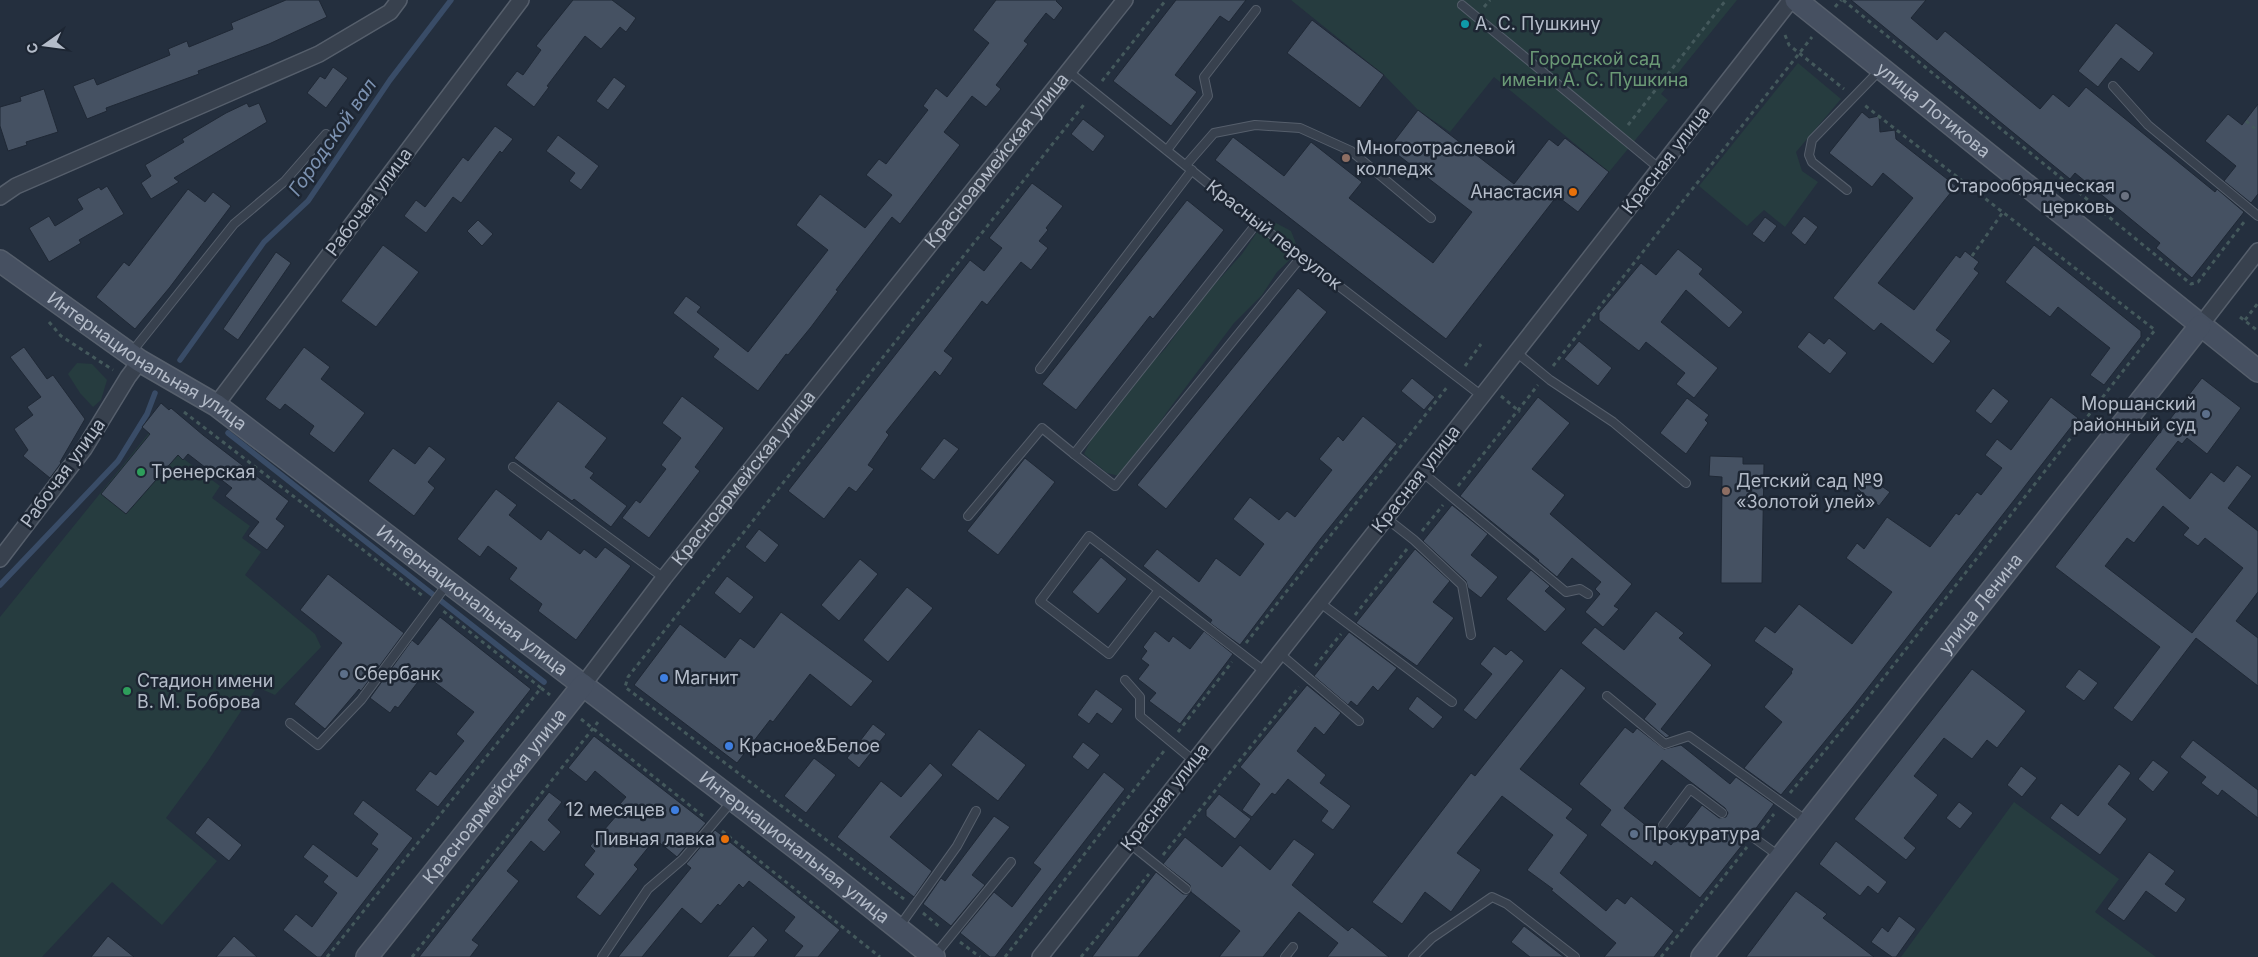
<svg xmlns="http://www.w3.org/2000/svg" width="2258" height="957" font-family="Inter,sans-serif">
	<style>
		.green { fill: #263c3f }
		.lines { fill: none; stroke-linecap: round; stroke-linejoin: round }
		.stream { stroke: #394c67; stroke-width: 5.5 }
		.building { fill: #455162; stroke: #1f2835; fill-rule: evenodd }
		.lane-casing { stroke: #565f6c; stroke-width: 10 }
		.street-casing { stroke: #565f6c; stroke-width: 18 }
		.secondary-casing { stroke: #565f6c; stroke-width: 24 }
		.path { stroke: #44595c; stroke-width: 3; stroke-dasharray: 4 4; stroke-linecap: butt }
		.lane { stroke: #38414e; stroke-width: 8 }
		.street { stroke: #38414e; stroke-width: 15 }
		.secondary { stroke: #465061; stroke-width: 21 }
		.culture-dot { fill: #0f9aa8; stroke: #1d2633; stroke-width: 2 }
		.education-dot { fill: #8d6e63; stroke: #1d2633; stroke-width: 2 }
		.food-dot { fill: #e8710a; stroke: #1d2633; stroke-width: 2 }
		.worship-dot { fill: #6b7280; stroke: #1d2633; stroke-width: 2 }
		.service-dot { fill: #5c6f8a; stroke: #1d2633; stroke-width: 2 }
		.leisure-dot { fill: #2e9e5b; stroke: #1d2633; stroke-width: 2 }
		.shop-dot { fill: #3f7fe0; stroke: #1d2633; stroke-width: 2 }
		.labels { text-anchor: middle; stroke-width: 5; stroke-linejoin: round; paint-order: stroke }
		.poi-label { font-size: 18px; fill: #b4bcc9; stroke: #1d2633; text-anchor: start }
		.park-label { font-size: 18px; fill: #6b9a76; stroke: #1d2633 }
		.street-label { font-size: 18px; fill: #b4bcc9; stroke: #1d2633 }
		.water-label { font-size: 19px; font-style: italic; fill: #7c92b1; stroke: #1d2633 }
	</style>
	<rect width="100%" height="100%" fill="#242f3e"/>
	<!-- green -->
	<g class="green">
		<path d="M1291,0H1737L1661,94L1668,100L1609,172L1494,77L1450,132L1418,110L1384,75Z"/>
		<path d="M1798,63L1841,99L1796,152L1802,171L1818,182L1785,227L1764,210L1747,226L1699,186Z"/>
		<path d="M1276,223L1291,231L1299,251L1277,272L1262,295L1234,323L1167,412L1123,477L1107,473L1084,454L1094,434L1119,397L1165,349L1206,294L1242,254L1262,225Z"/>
		<path d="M77,363L92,364L107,380L101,400L93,407L80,393L68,374Z"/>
		<path d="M149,433L220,486L212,498L250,526L242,538L261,552L245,575L315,634L321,647L275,695L257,687L208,761L166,818L217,861L162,925L112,882L42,957H0V617Z"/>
		<path d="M2014,802L2119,879L2095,912L2156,957H1901Z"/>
	</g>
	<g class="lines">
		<!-- stream -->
		<g class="stream">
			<path d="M180,360L264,242L308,201L390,80L451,0"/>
			<path d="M228,433L544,682"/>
			<path d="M0,585L118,461L147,414L155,393"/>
		</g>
	</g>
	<!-- building -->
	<g class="building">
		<path d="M286,0H319L327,17L269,44L198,71L199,74L106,108L107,111L87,119L73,86L94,78L97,85L170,55L168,49L187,41L189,47L233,29L231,23Z"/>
		<path d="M573,0H612L636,18L626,32L620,27L601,49L585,36L547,86L549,87L534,107L506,85L517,71L523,75L541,50L536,46Z"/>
		<path d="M996,0H1057L1056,1L1063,8L1054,20L1046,13L1024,41L1028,44L996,85L1001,89L986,107L972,96L944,132L960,145L900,224L892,217L836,290L838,291L811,327L788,355L786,354L758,391L713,357L719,349L673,313L686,296L701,307L697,312L748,352L828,250L796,225L820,194L865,228L892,195L866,175L879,159L886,164L928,110L923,106L936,88L947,97L989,43L973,30Z"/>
		<path d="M1176,0H1246L1229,22L1220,16L1175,75L1197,92L1171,126L1113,81Z"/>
		<path d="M1851,0H1926L1911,18L1937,40L1945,31L2040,109L2053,94L2069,107L2086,87L2215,192L2217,189L2244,212L2241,216L2192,278L2156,248L2160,243L2075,173L2070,179Z"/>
		<path d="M1312,20L1384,75L1360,108L1287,53Z"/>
		<path d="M2116,23L2154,53L2139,72L2121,58L2098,87L2078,71Z"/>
		<path d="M333,67L348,78L326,108L307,93L320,76L325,79Z"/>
		<path d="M614,77L626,86L608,110L596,101Z"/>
		<path d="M44,89L58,132L26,142L27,145L8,151L0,126V107L21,101L20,97Z"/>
		<path d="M247,103L249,107L259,103L267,122L174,178L179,182L151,199L141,183L151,176L145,165L184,142L182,139L226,113Z"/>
		<path d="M2258,104V194L2251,203L2224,181L2236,166L2205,141L2228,114L2242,125Z"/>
		<path d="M1418,110L1514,184L1549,139L1558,146L1565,138L1609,172L1578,212L1557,196L1446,339L1215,160L1233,137L1284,176L1311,142L1362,182L1349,198L1433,263L1472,212L1389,148Z"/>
		<path d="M1862,112L1869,118L1879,116L1880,132L1895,130L1896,139L1956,186L1878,283L1914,310L1956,255L1960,258L1965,251L1979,262L1974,269L1979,273L1936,330L1951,341L1933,364L1881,323L1874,331L1833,298L1913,198L1883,173L1872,187L1829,153Z"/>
		<path d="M1083,119L1105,136L1093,152L1071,134Z"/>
		<path d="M495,126L513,139L502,153L500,151L461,203L453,197L426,233L404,216L416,200L425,207L463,157L468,161Z"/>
		<path d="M558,135L599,166L581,190L569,181L575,173L546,151Z"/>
		<path d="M1032,183L1063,206L1046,228L1048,230L1039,241L1048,248L1031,270L1021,262L987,305L982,301L944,351L953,358L940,376L935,371L886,432L889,435L868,465L874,469L856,492L849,487L824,519L788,491L970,260L984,271L1002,248L989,238Z"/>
		<path d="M107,186L124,214L79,240L81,243L49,262L29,228L49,216L55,226L83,209L77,199L99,187L101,190Z"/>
		<path d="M188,189L205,202L213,192L231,206L170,287L135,329L96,297L124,262L129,266Z"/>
		<path d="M1187,200L1224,230L1153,319L1150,316L1076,410L1042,384Z"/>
		<path d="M1804,216L1818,227L1805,245L1791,233Z"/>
		<path d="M1765,217L1777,226L1764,243L1752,234Z"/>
		<path d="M478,220L493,234L482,246L467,231Z"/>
		<path d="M383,245L419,272L376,327L341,301Z"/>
		<path d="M2034,245L2141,331V337L2104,385L2090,375L2110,348L2058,307L2050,317L2005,282Z"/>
		<path d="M1678,249L1703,269L1699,274L1743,312L1729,328L1686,290L1661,322L1718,368L1694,398L1676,384L1685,373L1646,342L1639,351L1599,320V313L1641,263L1656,275Z"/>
		<path d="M276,252L291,263L238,340L223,329Z"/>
		<path d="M1298,288L1327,312L1166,509L1137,485Z"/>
		<path d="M1809,332L1824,344L1829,338L1847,353L1830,374L1797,347Z"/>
		<path d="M1579,341L1612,368L1598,386L1564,359Z"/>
		<path d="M24,347L47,379L53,375L85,419L60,462L61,463L50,478L23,456L28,450L14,429L33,415L27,407L41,397L10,357Z"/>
		<path d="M304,347L330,367L321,379L365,413L334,453L309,434L314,426L285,404L280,410L265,399Z"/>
		<path d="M1412,378L1435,397L1424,410L1401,391Z"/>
		<path d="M2202,378L2241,408L2207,454L2187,438L2182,444L2178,441L2156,469L2190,499L2211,472L2224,482L2237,465L2252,476L2228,508L2258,531V592L2236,621L2258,638V686L2196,638L2132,722L2113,708L2160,647L2055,567ZM2163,506L2189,528L2183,535L2198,546L2205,538L2243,568L2192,633L2105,566L2127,538L2134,543Z"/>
		<path d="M1993,388L2009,401L1991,424L1975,411Z"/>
		<path d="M682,396L724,428L695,467L700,471L649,538L622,518L636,500L640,503L666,469L661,465L681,438L662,423Z"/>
		<path d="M1538,397L1570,423L1532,469L1565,495L1550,514L1632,584L1614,606L1619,609L1603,627L1585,612L1600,594L1595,589L1601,582L1572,558L1557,577L1538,561L1539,560L1460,496Z"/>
		<path d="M2051,397L2078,418L1853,707L1781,795L1744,768L1782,722L1764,707L1792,673L1791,672L1793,669L1754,641L1765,626L1775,633L1799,604L1852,644L1892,592L1846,558L1857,543L1864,549L1887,517L1930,547L1956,513L1959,515L1977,492L1981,495L2002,468L1985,455L1997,439L2011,450Z"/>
		<path d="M1687,398L1709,415L1705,420L1708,423L1686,454L1660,433Z"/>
		<path d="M558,401L607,438L585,467L594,473L590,478L627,506L611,527L574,499L572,501L514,458Z"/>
		<path d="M161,403L169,410L171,408L203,435L289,501L276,519L285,526L267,550L248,536L259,522L225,496L232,488L188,454L183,460L178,455L126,514L101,494L150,434L142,427Z"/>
		<path d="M1363,416L1397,444L1321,538L1240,645L1210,623L1212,620L1143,566L1157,549L1199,582L1216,558L1240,576L1264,544L1233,519L1250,497L1279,520L1287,511L1295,517L1332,470L1319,459L1338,436L1343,441Z"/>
		<path d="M944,438L959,449L934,480L920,469Z"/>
		<path d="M429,446L446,459L428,482L435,488L414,516L368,481L393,448L415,464Z"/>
		<path d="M1710,456L1743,457V464H1764L1762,583H1721L1722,477L1709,476Z"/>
		<path d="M1025,458L1055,482L998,555L967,531Z"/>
		<path d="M1866,475L1890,492L1879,506L1856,488Z"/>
		<path d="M496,489L517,505L509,515L541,540L548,530L580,554L584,549L596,558L605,547L631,566L576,640L538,611L542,604L509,579L517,568L488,546L480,557L457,539Z"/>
		<path d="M1452,505L1488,534L1471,555L1498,577L1481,598L1468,588L1466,581L1423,541Z"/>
		<path d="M759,529L779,545L765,563L745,547Z"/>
		<path d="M1415,549L1450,581L1433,602L1454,618L1417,666L1356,623Z"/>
		<path d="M1101,557L1127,579L1098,614L1072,592Z"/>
		<path d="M860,559L878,574L839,621L821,605Z"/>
		<path d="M1531,570L1550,586L1545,591L1566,609L1545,632L1506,599Z"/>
		<path d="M328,574L404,633L361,691L359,689L325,729L294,704L342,643L300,610Z"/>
		<path d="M727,576L754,597L740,614L714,593Z"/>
		<path d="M907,587L933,608L888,662L863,640Z"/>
		<path d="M1656,611L1684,633L1679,638L1712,665L1661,729L1670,736L1666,738L1644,719L1656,704L1581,643L1595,627L1624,650Z"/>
		<path d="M781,612L873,681L851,707L810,674L773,722L770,720L737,763L634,685L680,624L725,658L740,638L754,648Z"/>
		<path d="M440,617L531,689L438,807L415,790L430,771L436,775L464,741L456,734L474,712L424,674L398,708L395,706L390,713L370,698L412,640L418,645Z"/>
		<path d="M1155,631L1169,642L1173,636L1190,649L1204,631L1233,654L1180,724L1149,701L1156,693L1138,679L1149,665L1141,659L1147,651L1143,647Z"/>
		<path d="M1349,632L1397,668L1378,691L1373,686L1357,706L1351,701L1348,705L1314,676Z"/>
		<path d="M1494,646L1506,655L1511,650L1524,661L1476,720L1463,710L1492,674L1480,664Z"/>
		<path d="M1561,668L1586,688L1520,769L1573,809L1566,818L1588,835L1560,873L1606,911L1617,898L1625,904L1631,896L1674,931L1654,957H1604L1616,943L1551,890L1553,889L1527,870L1553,835L1502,796L1457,853L1481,870L1451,912L1425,892L1402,924L1372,902L1471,773L1475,776Z"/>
		<path d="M1972,669L2026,711L1997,748L1987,740L1972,759L1944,738L1914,776L1938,795L1904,838L1916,848L1906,860L1854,819Z"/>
		<path d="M2079,669L2098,683L2084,701L2065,687Z"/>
		<path d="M1307,685L1341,713L1324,735L1315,727L1297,751L1326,775L1320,783L1351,806L1333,830L1321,821L1328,811L1288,779L1275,795L1272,793L1252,817L1242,810L1260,784L1240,767Z"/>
		<path d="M1096,689L1123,709L1112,724L1097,713L1089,724L1077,715Z"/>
		<path d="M1417,696L1443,717L1433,729L1408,709Z"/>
		<path d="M873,724L886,734L859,768L847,758Z"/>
		<path d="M1625,727L1633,733L1637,728L1664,749L1681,745L1730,784L1736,777L1774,804L1754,831H1746L1744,835L1747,839L1700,898L1655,861L1652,866L1600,825L1611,810L1579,784ZM1662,760L1725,808L1728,813L1726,817L1719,818L1702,805L1671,845L1624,808Z"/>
		<path d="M979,729L1026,765L998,801L951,765Z"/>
		<path d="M594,736L706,823L677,857L655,839L634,865L638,869L600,916L576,897L594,874L584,865L595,851L590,846L624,807L620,804L626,797L595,771L586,782L568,768Z"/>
		<path d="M2193,740L2258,790V818L2222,790L2218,796L2201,783L2206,777L2180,757Z"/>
		<path d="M1083,742L1100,755L1088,770L1072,757Z"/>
		<path d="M814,758L836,775L806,813L784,796Z"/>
		<path d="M2153,760L2169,772L2153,792L2138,779Z"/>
		<path d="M930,763L943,775L890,837L932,871L914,897L837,837L881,781L901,797Z"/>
		<path d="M2119,764L2131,773L2108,804L2127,819L2100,855L2050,818L2061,803L2078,816Z"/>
		<path d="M2021,766L2037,778L2022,797L2007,785Z"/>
		<path d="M1104,772L1125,789L995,957H990L960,933L994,892L1012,907L1041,869L1033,863Z"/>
		<path d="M549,792L562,802L548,820L561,832L544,852L531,841L507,871L519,881L472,940L479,945L470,957H419Z"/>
		<path d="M1219,794L1251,819L1235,839L1206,816V810Z"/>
		<path d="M363,800L413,838L321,957H317L283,930L296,914L312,927L337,893L323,882L328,876L303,857L313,844L357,877L378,849L371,844L378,834L353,814Z"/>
		<path d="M1959,802L1973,813L1960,829L1946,818Z"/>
		<path d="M994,816L1010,827L972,875L985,885L951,926L923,904L941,878L945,881Z"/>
		<path d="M208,817L242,845L229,861L195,833Z"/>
		<path d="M715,830L840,930L818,957H794L803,946L784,931L795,917L749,881L743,888L739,884L720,906L718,904L701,924L682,908L642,957H618L691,868L686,864Z"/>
		<path d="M1185,837L1222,867L1240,845L1270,870L1294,839L1315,854L1292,885L1348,931L1352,927L1389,957H1327L1338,943L1299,912L1263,957H1219L1240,931L1191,892L1138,957H1092L1156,872L1183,894H1188L1191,892L1190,885L1163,864Z"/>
		<path d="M1836,841L1887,882L1878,894L1868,886L1860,896L1819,864Z"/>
		<path d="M2149,852L2175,871L2165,884L2186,899L2176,913L2146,891L2124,921L2107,909Z"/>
		<path d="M1796,891L1827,914L1823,918L1874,957H1746Z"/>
		<path d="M1899,916L1916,929L1896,957H1892L1871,942L1882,927L1888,932Z"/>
		<path d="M753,926L768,940L754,957H727Z"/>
		<path d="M1524,926L1564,957H1530L1511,942Z"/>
		<path d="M108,936L134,957H91Z"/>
		<path d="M234,936L257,957H216Z"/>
	</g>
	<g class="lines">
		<!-- lane casing -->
		<g class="lane-casing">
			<g id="lane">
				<path d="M1462,5L1660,169"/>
				<path d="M1068,71L1257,223L1482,396"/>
				<path d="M2113,86L2148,125L2258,216"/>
				<path d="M1167,150L1208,96L1204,77L1256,10"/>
				<path d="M1186,165L1214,133L1255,125L1300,128L1351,151L1431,218"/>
				<path d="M1847,190L1812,162L1809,155L1812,140L1880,70"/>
				<path d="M1516,352L1550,380L1613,422L1686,483"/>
				<path d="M131,353L234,224L285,181L326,134"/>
				<path d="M1040,369L1192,170"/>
				<path d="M1074,454L1115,486L1301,257"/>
				<path d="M513,467L664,578"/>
				<path d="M1422,472L1566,592L1580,589L1588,594"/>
				<path d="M968,516L1042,428L1074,454L1257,223"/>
				<path d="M1386,518L1414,540L1462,585L1471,635"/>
				<path d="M1159,590L1109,654L1040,601L1089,536L1264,671"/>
				<path d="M1319,602L1452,702"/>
				<path d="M1279,653L1359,721"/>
				<path d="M1125,680L1140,697V716L1194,761"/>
				<path d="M1607,696L1665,744L1689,736L1807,821"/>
				<path d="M290,723L318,745L361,700L448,583"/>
				<path d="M1663,825L1690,789L1722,813"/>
				<path d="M1750,835L1779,856"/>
				<path d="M1129,843L1186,889"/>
				<path d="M899,927L957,846L976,811"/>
				<path d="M935,955L1011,862"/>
				<path d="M602,957L648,889L683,859L732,801"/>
				<path d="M1285,957L1293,947"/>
				<path d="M1413,957L1432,938L1492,897L1507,904L1575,957"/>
			</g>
		</g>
		<!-- street casing -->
		<g class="street-casing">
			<g id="street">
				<path d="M0,197L16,186L319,54L390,12L399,0"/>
				<path d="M2200,326L2258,251"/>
				<path d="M216,405L521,0"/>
				<path d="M0,559L84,449L128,377L140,361"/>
				<path id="s1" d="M583,685L664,578L1125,0"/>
				<path d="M1040,957L1482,396L1791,0"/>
			</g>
		</g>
		<!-- secondary casing -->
		<g class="secondary-casing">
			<g id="secondary">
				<path id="s2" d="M1796,0L2258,371"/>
				<path id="s3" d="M0,261L140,361L216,405L821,867L934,957"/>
				<path id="s4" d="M367,957L583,685"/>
				<path id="s5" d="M1702,957L2200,326"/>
			</g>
		</g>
		<!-- path -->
		<g class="path">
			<path d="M1843,0L2191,284L2198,282L2244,222"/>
			<path d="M1484,7L1490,0"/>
			<path d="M1835,7L1841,0"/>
			<path d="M1785,35L1789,45L1844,89"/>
			<path d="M1102,81L1166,0"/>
			<path d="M2246,121L2258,131"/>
			<path d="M1628,125L1726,0"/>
			<path d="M1972,256L2003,212"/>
			<path d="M2240,317L2258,331"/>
			<path d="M2245,320L2258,303"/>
			<path d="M49,322L61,336L113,370"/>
			<path d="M1465,366L1481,344"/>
			<path d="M1553,366L1812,37"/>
			<path d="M1501,396L1520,412"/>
			<path d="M184,412L423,596"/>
			<path d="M1458,486L1538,385"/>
			<path d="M1422,531L1443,505"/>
			<path d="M1355,615L1407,549"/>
			<path d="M1246,643L1448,386"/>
			<path d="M1315,666L1341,634"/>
			<path d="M541,688L550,695"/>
			<path d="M581,719L703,816"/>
			<path d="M1178,732L1232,662"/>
			<path d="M1790,793L1860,708L2155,330L1863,104"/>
			<path d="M1762,829L1774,814"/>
			<path d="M722,831L880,957"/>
			<path d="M1163,855L1299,687"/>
			<path d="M904,899L625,687L628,677L668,626L736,542L1086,102"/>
			<path d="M923,913L941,928"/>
			<path d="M960,942L980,957"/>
			<path d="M327,957L541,688L442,610"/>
			<path d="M412,957L598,722"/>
			<path d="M1005,957L1164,751"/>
			<path d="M1081,957L1149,874"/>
			<path d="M1661,957L1747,847"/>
		</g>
		<!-- lane -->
		<use href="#lane" class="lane"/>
		<!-- street -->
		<use href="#street" class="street"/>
		<!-- secondary -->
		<use href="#secondary" class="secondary"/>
	</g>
	<!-- markers -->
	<circle class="culture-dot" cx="1465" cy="24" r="5"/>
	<g class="education-dot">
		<circle cx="1346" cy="158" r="5"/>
		<circle cx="1726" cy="491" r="5"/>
	</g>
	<g class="food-dot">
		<circle cx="1573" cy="192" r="5"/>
		<circle cx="725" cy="839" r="5"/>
	</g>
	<circle class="worship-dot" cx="2125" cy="196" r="5"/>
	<g class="service-dot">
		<circle cx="2206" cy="414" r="5"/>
		<circle cx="344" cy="674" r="5"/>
		<circle cx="1634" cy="834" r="5"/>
	</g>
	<g class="leisure-dot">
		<circle cx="141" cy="472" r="5"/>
		<circle cx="127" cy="691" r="5"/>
	</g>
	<g class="shop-dot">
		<circle cx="664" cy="678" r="5"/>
		<circle cx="729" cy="746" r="5"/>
		<circle cx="675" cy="810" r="5"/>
	</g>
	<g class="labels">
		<!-- poi labels -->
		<g class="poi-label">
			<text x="1475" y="30">А. С. Пушкину</text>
			<text x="1356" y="154">Многоотраслевой<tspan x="1356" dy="21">колледж</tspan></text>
			<text x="2115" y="192" text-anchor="end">Старообрядческая<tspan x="2115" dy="21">церковь</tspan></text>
			<text x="1563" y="198" text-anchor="end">Анастасия</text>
			<text x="2196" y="410" text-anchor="end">Моршанский<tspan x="2196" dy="21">районный суд</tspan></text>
			<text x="151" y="478">Тренерская</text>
			<text x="1736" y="487">Детский сад №9<tspan x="1736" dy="21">«Золотой улей»</tspan></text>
			<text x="354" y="680">Сбербанк</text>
			<text x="674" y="684">Магнит</text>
			<text x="137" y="687">Стадион имени<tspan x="137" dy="21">В. М. Боброва</tspan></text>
			<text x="739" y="752">Красное&amp;Белое</text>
			<text x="665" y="816" text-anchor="end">12 месяцев</text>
			<text x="1644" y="840">Прокуратура</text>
			<text x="715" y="845" text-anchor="end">Пивная лавка</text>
		</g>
		<!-- park labels -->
		<g class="park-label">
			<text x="1595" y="65">Городской сад<tspan x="1595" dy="21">имени А. С. Пушкина</tspan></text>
		</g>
		<!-- street labels -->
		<g class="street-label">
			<text dy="6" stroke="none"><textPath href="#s2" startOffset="176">улица Лотикова</textPath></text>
			<text transform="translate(1666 160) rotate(-52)" y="6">Красная улица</text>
			<text dy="6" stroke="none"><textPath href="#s1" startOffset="668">Красноармейская улица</textPath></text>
			<text transform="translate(369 202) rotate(-53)" y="6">Рабочая улица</text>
			<text transform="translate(1274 235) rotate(38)" y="6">Красный переулок</text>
			<text dy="6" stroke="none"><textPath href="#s3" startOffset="178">Интернациональная улица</textPath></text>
			<text transform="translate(63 473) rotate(-54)" y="6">Рабочая улица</text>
			<text dy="6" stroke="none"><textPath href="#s1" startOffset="262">Красноармейская улица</textPath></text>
			<text transform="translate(1416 479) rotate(-52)" y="6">Красная улица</text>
			<text dy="6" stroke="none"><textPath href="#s3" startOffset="582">Интернациональная улица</textPath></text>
			<text dy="6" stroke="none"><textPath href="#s5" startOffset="450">улица Ленина</textPath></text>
			<text dy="6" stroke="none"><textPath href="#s4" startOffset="205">Красноармейская улица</textPath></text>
			<text transform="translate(1165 797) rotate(-52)" y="6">Красная улица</text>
			<text dy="6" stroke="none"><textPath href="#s3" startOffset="988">Интернациональная улица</textPath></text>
		</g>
		<!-- water labels -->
		<g class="water-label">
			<text transform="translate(332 137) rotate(-55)" y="7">Городской вал</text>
		</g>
	</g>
	<!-- north arrow -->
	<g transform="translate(45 45) rotate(256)" stroke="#1d2633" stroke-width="4" paint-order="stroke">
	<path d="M0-4L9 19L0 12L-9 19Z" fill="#b4bcc9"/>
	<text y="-8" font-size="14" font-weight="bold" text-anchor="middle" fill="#b4bcc9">С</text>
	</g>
</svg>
